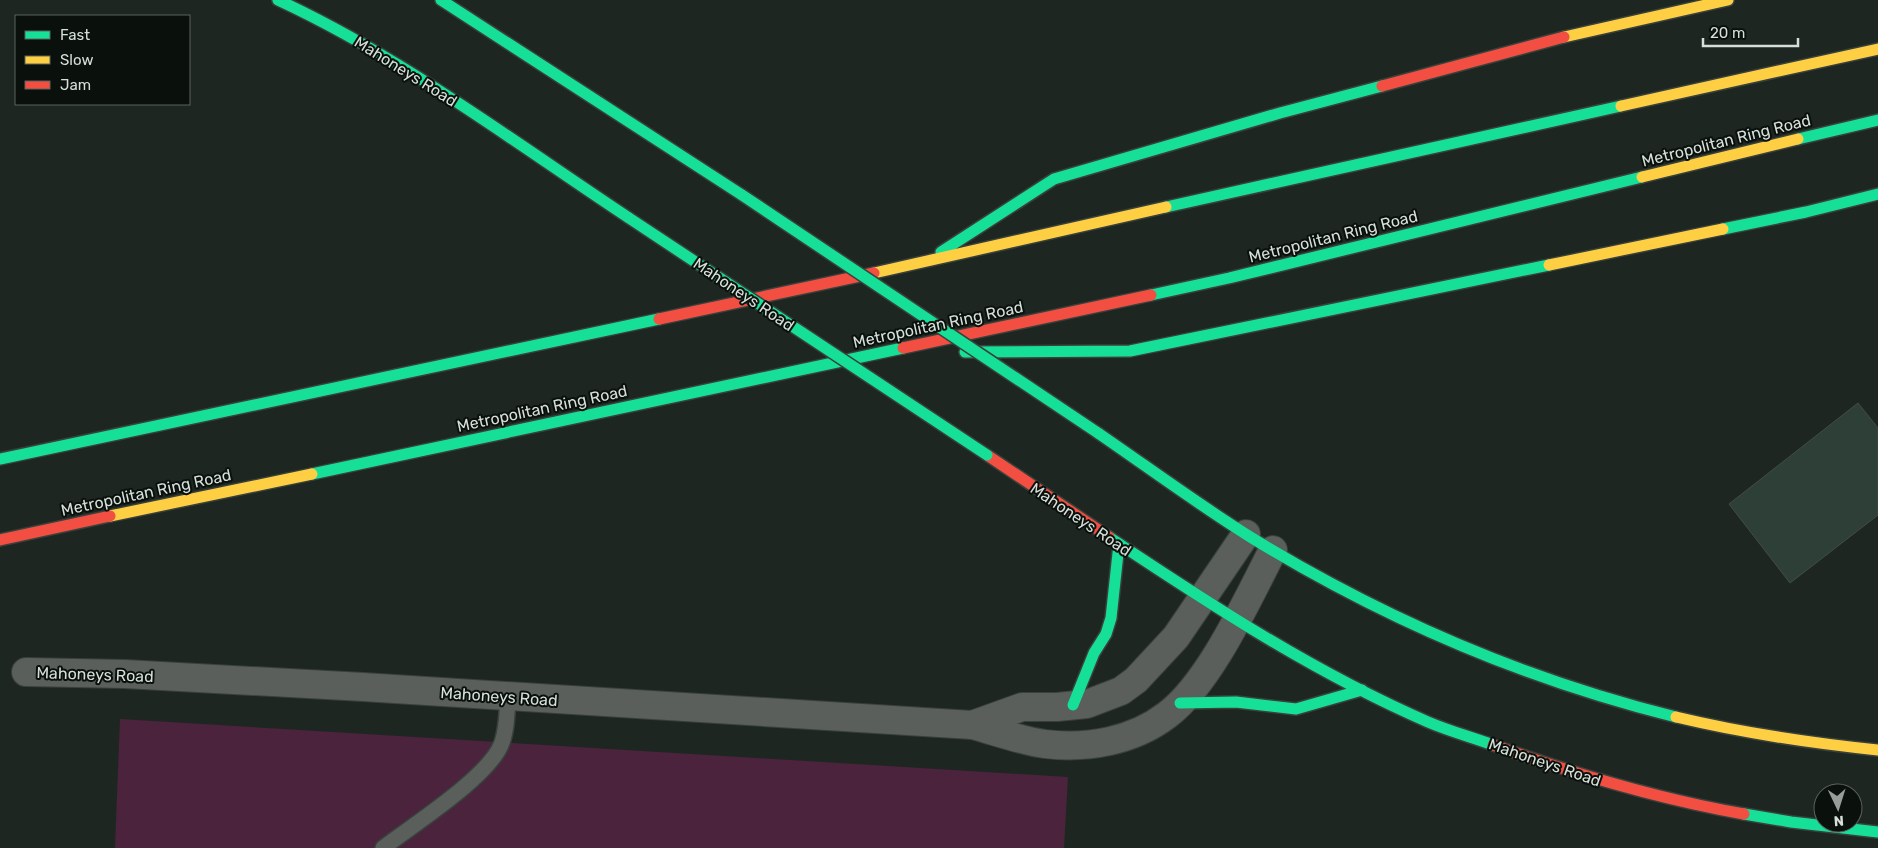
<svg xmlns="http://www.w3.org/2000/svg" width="1878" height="848" font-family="Rubik,sans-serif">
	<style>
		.green { fill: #4b233d }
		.building { fill: #2e3f38; stroke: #454b48 }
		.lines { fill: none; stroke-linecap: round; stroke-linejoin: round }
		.lane-casing { stroke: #39413c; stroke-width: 18 }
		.street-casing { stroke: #39413c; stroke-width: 30 }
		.fast-casing { stroke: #39413c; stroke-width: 14 }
		.slow-casing { stroke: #39413c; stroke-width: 14 }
		.jam-casing { stroke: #39413c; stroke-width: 14 }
		.lane { stroke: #5a5f5c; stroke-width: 15 }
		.street { stroke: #5a5f5c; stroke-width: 28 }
		.fast { stroke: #16e098; stroke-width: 11 }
		.slow { stroke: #ffcf43; stroke-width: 11 }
		.jam { stroke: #f24e42; stroke-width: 11 }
		.fast-bridge-casing { stroke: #39413c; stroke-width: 14; stroke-linecap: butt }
		.fast-bridge { stroke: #16e098; stroke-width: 11 }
		.labels { text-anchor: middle; stroke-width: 4; stroke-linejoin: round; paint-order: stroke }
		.street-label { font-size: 16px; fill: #d6dfda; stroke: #0a110d }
	</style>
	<rect width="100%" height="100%" fill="#1e2622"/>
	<!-- green -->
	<path class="green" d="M120,719L1068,777L1064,848H115Z"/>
	<!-- building -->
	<path class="building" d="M1858,403L1878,428V515L1790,583L1729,504Z"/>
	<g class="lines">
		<!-- lane casing -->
		<g class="lane-casing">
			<path id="lane" d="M383,848C413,825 487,778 501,745C507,731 507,712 508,696"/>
		</g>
		<!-- street casing -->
		<g class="street-casing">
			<g id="street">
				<path d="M26,672L125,674L363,687L972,725C995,731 1022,741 1045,744C1088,749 1133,741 1167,715C1210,683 1248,598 1273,550"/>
				<path d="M972,725L1022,707H1057L1087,704L1121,691L1136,680L1176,637L1246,534"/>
			</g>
		</g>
		<!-- fast casing -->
		<g class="fast-casing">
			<g id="fast">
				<path d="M278,0C403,58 514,142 629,218"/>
				<path d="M441,0L742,195"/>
				<path d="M1798,139L1878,120"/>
				<path d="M1166,207L1621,106"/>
				<path d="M1723,229L1806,212L1878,194"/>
				<path d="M941,252L1054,179L1280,113L1382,86"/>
				<path d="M1151,295L1229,278L1642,177"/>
				<path d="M965,352L1130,351L1549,265"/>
				<path d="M1098,433C1149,468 1199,505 1252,538C1383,618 1527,680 1676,717"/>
				<path d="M0,459L659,319"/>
				<path d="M312,474L903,348"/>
				<path d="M1109,537C1211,605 1315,673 1428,722C1449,731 1471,737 1493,745"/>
				<path d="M1180,703L1236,702L1296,709L1362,690"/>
				<path d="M1073,705L1094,653L1106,634L1111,618L1119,544"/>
				<path d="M1744,814L1791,822L1878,832"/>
			</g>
		</g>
		<!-- slow casing -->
		<g class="slow-casing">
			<g id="slow">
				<path d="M1564,37L1728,0"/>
				<path d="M1621,106L1878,49"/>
				<path d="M1642,177L1798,139"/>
				<path d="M1549,265L1723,229"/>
				<path d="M874,273L1166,207"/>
				<path d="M110,516L312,474"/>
				<path d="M1676,717C1743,733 1810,743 1878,750"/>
			</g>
		</g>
		<!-- jam casing -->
		<g class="jam-casing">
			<g id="jam">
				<path d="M1382,86L1564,37"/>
				<path d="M659,319L874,273"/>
				<path d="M903,348L1151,295"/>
				<path d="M987,455L1109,537"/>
				<path d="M0,540L110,516"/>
				<path d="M1493,745C1575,774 1658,799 1744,814"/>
			</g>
		</g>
		<!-- lane -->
		<use href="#lane" class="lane"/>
		<!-- street -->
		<use href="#street" class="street"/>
		<!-- fast -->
		<use href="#fast" class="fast"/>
		<!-- slow -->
		<use href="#slow" class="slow"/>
		<!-- jam -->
		<use href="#jam" class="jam"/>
		<!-- fast-bridge casing -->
		<g class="fast-bridge-casing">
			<g id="fast-bridge">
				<path d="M742,195L1098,433"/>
				<path d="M629,218L987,455"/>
			</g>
		</g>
		<!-- fast-bridge -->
		<use href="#fast-bridge" class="fast-bridge"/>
	</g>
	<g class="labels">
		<!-- street labels -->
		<g class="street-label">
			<text transform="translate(406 71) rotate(32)" y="6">Mahoneys Road</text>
			<text transform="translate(1726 140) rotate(-14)" y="6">Metropolitan Ring Road</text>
			<text transform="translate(1333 236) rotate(-14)" y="6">Metropolitan Ring Road</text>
			<text transform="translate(744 294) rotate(34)" y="6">Mahoneys Road</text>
			<text transform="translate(938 324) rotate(-12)" y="6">Metropolitan Ring Road</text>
			<text transform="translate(542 408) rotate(-12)" y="6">Metropolitan Ring Road</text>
			<text transform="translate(146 492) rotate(-12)" y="6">Metropolitan Ring Road</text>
			<text transform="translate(1081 519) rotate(34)" y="6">Mahoneys Road</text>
			<text transform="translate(95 674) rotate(2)" y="6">Mahoneys Road</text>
			<text transform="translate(499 696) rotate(4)" y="6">Mahoneys Road</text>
			<text transform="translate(1545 762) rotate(19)" y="6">Mahoneys Road</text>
		</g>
	</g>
	<!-- legend -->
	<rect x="15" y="15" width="175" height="90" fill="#0a110d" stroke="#5c635f"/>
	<rect x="25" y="31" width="25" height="8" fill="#16e098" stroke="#5c635f"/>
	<text x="60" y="40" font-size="15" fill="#d6dfda">Fast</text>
	<rect x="25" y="56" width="25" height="8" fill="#ffcf43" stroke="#5c635f"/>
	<text x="60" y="65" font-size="15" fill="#d6dfda">Slow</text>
	<rect x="25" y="81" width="25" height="8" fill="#f24e42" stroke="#5c635f"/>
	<text x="60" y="90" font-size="15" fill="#d6dfda">Jam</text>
	<!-- north arrow -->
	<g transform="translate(1838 808) rotate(176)"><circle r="24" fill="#0a110d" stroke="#5c635f"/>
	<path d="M0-4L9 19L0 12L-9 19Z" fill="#969e9a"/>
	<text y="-8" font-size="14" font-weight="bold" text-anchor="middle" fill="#d6dfda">N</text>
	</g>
	<!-- scale -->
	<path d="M1703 38v8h95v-8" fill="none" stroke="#d6dfda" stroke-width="2.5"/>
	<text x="1710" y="38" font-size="15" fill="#d6dfda" stroke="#0a110d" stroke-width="4" paint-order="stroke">20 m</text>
</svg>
